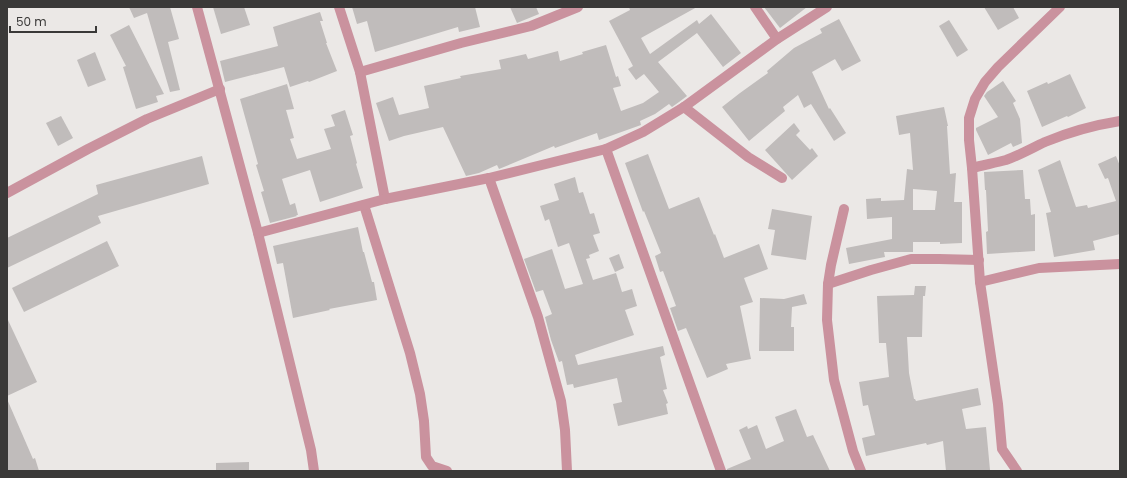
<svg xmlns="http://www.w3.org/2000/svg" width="1127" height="478" font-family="Poppins,sans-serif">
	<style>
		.building { fill: #c0bcbb; fill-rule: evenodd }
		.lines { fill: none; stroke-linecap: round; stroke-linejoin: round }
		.street { stroke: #ca929e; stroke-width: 10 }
	</style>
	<rect width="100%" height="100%" fill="#ebe8e6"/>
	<!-- building -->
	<g class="building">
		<path d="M129,7H170L179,39L168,42L180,90L170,92L147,13L134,18Z"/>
		<path d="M213,7H244L250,25L221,34Z"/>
		<path d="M352,7H475L480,27L459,32L458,27L375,52L367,21L357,24Z"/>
		<path d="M510,7H536L539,14L517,23Z"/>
		<path d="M629,7H697L641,38L650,54L697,20L699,24L711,14L741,53L723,67L697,33L658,62L687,96L679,102L672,107L669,104L655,114L640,121L641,125L599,140L597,133L555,148L554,146L499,169L497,165L479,173L466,176L443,127L404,136L389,141L376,103L393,97L399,115L429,108L424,86L461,78L460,76L501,69L499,60L526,54L528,59L558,51L560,61L583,54L582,52L606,45L616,77L618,76L621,86L613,88L621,111L643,103L659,92L644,74L636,80L628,69L633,66L609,21L630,10Z"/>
		<path d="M764,7H807L780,28Z"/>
		<path d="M984,7H1013L1019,18L998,30Z"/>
		<path d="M320,12L323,21H320L327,43H326L337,71L309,82L308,81L290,87L284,67L225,82L220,61L278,46L273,27Z"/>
		<path d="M839,19L861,61L842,71L835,59L812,72L829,109L830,108L846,133L834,141L811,104L804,108L798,95L783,107L785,111L749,141L722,107L740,93L768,73L767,71L794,48L822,33L820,29Z"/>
		<path d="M949,20L968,50L957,57L939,26Z"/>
		<path d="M129,25L164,94L156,96L158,102L136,109L123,67L126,66L110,35Z"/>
		<path d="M95,52L106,80L88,87L77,60Z"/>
		<path d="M1070,74L1086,108L1068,117L1067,116L1042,127L1027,91L1047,82L1048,84Z"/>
		<path d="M1003,81L1016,101L1013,103L1020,119L1022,143L1013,147L1011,143L988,155L976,130V128L998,117L984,96L987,92Z"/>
		<path d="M287,84L294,109L286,110L294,138L290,139L297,159L331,149L324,129L335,126L331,115L345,110L353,135L350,136L357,163L356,164L363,188L320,202L310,170L282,179L290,205L295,203L298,215H296L297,216L270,223L261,192L264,191L256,165L258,164L240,99Z"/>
		<path d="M944,107L948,126H947L950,174L956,173L954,202H962V243L940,244V242H913V252H884L885,257L849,264L846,248L892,239V217L867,219L866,199L881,198V201L904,200L907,169L913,170L910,133L899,135L896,116ZM913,189L937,191L935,210H913Z"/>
		<path d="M61,116L73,138L58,146L46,123Z"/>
		<path d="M794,123L800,131L796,135L810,150L812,148L818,156L792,180L765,150Z"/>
		<path d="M648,154L669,209L699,197L714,235L715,234L724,258L759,244L768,269L744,278L753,302L740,306L751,359L726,364L728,369L707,378L686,328L678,331L670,308L676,306L663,271L660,272L655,256L661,253L644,211L643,212L625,163Z"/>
		<path d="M202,156L209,184L98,216L101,223L7,268V238L98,194L96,185Z"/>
		<path d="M1116,156L1120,166V234L1093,241L1095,250L1054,257L1046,213L1051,212L1038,170L1060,160L1076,207L1087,205L1088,208L1116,201L1108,178L1105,179L1098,164Z"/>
		<path d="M1023,170L1025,199H1030L1031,215L1035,214V251L987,254L986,232L988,231L986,190H985L984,172Z"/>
		<path d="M575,177L579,193L583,192L590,214L594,213L600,233L593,235L599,251L589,255L590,258L586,259L593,280L616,273L622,292L632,289L637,306L625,310L634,335L575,355L578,365L663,346L665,355L660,357L667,389L663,390L668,403L666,404L668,414L618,426L613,404L622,402L617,378L574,388L573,384L567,385L562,361L559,362L551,340L545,317L552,314L543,290L536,292L524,259L552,249L565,289L583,284L569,243L558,247L549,219L545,221L540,206L559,200L554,184Z"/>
		<path d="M772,209L812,216L806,260L771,255L775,230L768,229Z"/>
		<path d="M358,227L363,252H364L372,282H374L377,300L329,309L330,310L293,318L283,263L277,264L273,246Z"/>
		<path d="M107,241L119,266L24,312L12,288Z"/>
		<path d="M619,254L624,268L615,272L609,258Z"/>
		<path d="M915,286H926L925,296H923L922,337H907L909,373L914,399H915L916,401L978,388L981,405L962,409L966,429L986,427L990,470L946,471L943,441L927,445L926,443L866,456L862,438L875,435L868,405L863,406L859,382L889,377L886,343H879L877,296L914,295Z"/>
		<path d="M804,294L807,304L792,307L791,327H794V351H759L760,298L784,299Z"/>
		<path d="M7,318L37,382L7,396Z"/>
		<path d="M7,399L33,459L35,458L39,471H7Z"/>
		<path d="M796,409L807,437L813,435L830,471H727V469L751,459L739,430L747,426L748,429L757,425L766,449L784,441L775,417Z"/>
		<path d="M249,462V471H216V463Z"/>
	</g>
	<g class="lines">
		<!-- street -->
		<g class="street">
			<path d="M197,7L258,233L311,450L314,471"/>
			<path d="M339,7L360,72L385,199"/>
			<path d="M755,7L777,39"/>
			<path d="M360,72L461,43L531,26L578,7"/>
			<path d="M684,107L748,157L782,178"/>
			<path d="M606,149L721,471"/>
			<path d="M972,168C983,165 995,163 1006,160C1020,155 1032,148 1045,142C1069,132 1095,125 1120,121"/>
			<path d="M489,178L538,317L561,401L565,430L567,471"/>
			<path d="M7,193L88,149L147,119L220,89"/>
			<path d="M364,205L410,353L420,394L424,421L426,457L432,466L447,471"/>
			<path d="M844,209L831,265L828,284L827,320L834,380L853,451L861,471"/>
			<path d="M258,233L385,199L489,178L606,149L643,132L684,107L777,39L827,7"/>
			<path d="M980,282L1039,268L1120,264"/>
			<path d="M828,284L871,270L911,259H939L979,260"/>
			<path d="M1017,471L1002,449L998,404L980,282L972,168L969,140V118L975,99L985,82L998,67L1060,7"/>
		</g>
	</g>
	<!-- border -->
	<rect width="1127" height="478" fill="none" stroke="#3a3938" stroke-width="16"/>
	<!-- scale -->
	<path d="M10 26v6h86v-6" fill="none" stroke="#3a3938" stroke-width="2"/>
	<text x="16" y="26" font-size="12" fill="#3a3938" stroke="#ebe8e6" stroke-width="3" paint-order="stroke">50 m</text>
</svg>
